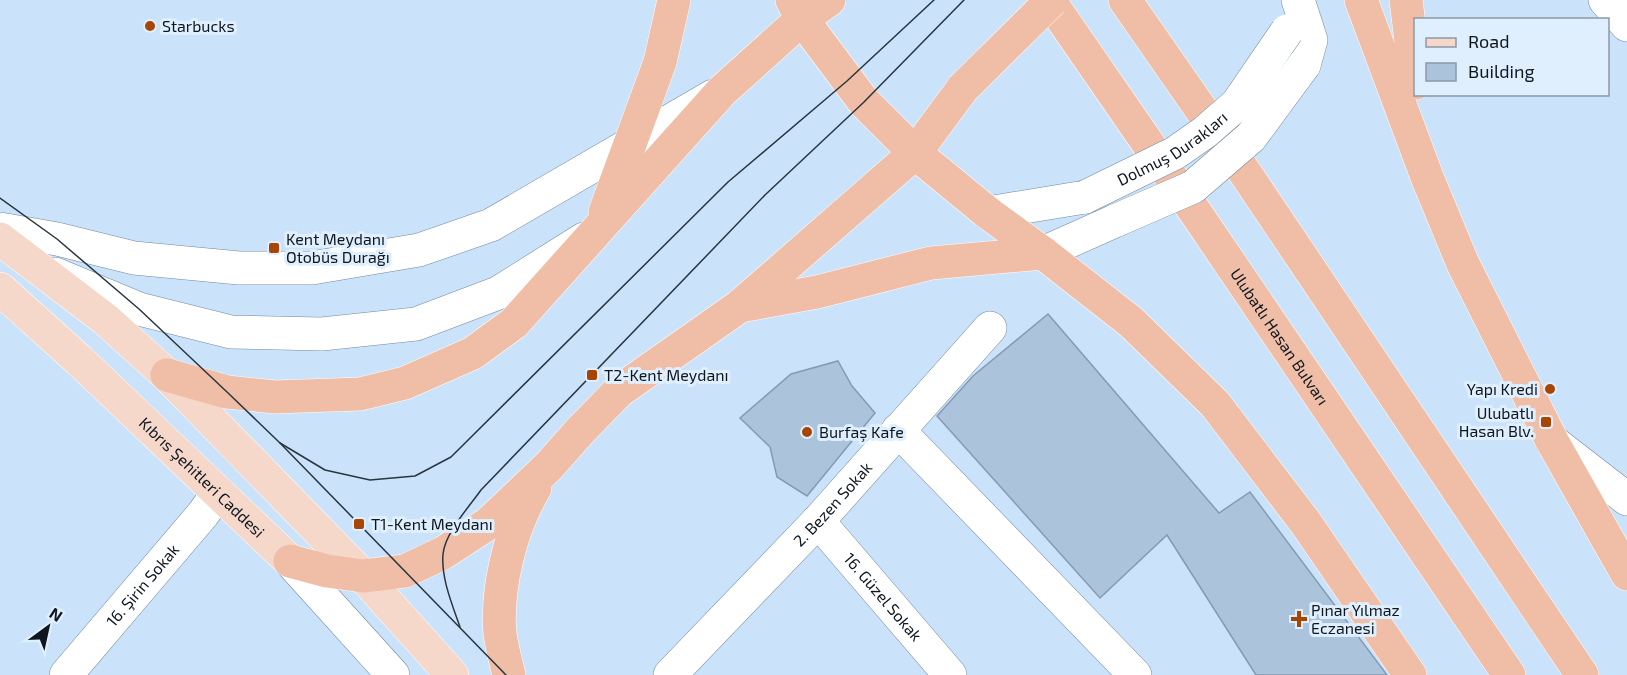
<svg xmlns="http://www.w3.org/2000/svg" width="1627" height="675" font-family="'Exo 2',sans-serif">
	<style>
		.building { fill: #abc3db; stroke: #849bb2; stroke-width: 1.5 }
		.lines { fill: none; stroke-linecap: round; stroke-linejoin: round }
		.minor-casing { stroke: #72889f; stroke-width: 34 }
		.major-casing { stroke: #fff; stroke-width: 34 }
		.highway-casing { stroke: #fff; stroke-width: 34 }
		.minor { stroke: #fff; stroke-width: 33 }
		.major { stroke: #f6d8ca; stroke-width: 33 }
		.highway { stroke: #f0bea7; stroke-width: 33 }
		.tram { stroke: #29353f; stroke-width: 1.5 }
		.minor-bridge-casing { stroke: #72889f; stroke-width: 34; stroke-linecap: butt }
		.highway-bridge-casing { stroke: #fff; stroke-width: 34; stroke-linecap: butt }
		.minor-bridge { stroke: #fff; stroke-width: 33 }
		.highway-bridge { stroke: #f0bea7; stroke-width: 33 }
		.poi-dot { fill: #a74505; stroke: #e0effe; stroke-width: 2 }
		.labels { text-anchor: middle; stroke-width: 6; stroke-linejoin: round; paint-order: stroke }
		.poi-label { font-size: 16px; fill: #0e171f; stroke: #e0effe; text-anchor: start }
		.street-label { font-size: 16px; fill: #0e171f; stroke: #e0effe }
	</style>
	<rect width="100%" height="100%" fill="#cae3fb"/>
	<!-- building -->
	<g class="building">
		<path d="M1048,314L1219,513L1250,492L1387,675H1256L1167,535L1100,598L937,416L973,376Z"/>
		<path d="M838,361L852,386L875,413L807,496L777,477L770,447L740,418L791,374Z"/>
	</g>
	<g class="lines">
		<!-- minor casing -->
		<g class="minor-casing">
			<g id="minor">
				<path d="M1298,0L1311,40L1304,65"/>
				<path d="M1605,0L1627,25"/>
				<path d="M988,213L1085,197"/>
				<path d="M0,229L57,239L134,258L239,268H312L419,250L491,225L713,96"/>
				<path d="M1043,253L1117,220"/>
				<path d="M55,274L139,309L231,332L322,334L416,324L498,293L584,239"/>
				<path d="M898,430L1135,675"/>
				<path d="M1552,441L1627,499"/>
				<path id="s1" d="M818,521L950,675"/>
				<path d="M290,561L393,675"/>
				<path id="s2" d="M66,675L203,514L218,493"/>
				<path id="s3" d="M670,675L818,521L990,328"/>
			</g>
		</g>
		<!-- major casing -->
		<g class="major-casing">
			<g id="major">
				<path d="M0,239L105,319L167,375L363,576L452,675"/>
				<path id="s4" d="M0,289L80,361L290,561"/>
			</g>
		</g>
		<!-- highway casing -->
		<g class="highway-casing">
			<g id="highway">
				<path d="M792,0L802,19L864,102L915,153L988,213L1043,253L1131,322L1215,404L1305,522L1410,675"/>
				<path id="s5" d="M1049,0L1200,219L1509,675"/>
				<path d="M1125,0L1250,180L1582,675"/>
				<path d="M1361,0L1427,177L1463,264L1552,441L1627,574"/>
				<path d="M1406,0L1416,83"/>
				<path d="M605,212L660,62L674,0"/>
				<path d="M741,305L915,153L963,88"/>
				<path d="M167,375L227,392L275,397L360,394L405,383L473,353L514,323L722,91L802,19L829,0"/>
				<path d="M290,561L327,571L363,576L405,571L443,553L489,523L549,466L580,431L619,391L740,306L817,292L931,263L1043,253"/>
				<path d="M509,675C506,662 502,648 500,634C496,587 511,528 535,488"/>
			</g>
		</g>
		<!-- minor -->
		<use href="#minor" class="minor"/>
		<!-- major -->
		<use href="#major" class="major"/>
		<!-- highway -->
		<use href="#highway" class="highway"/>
		<!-- tram -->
		<g class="tram">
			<path d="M0,198L57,239L139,309L227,392L280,443L506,675"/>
			<path d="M280,443L325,470L370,480L415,476L451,457L728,182L847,81L934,0"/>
			<path d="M460,627C452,604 441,578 443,554C445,533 469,507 481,490L765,195L864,102L964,0"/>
		</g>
		<!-- minor-bridge casing -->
		<g class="minor-bridge-casing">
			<g id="minor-bridge">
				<path id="s6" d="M1085,197L1175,153L1205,132L1237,104L1287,31"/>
				<path d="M1117,220L1193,187L1251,137L1304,65"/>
			</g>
		</g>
		<!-- highway-bridge casing -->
		<g class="highway-bridge-casing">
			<path id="highway-bridge" d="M963,88L1052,0"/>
		</g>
		<!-- minor-bridge -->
		<use href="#minor-bridge" class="minor-bridge"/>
		<!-- highway-bridge -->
		<use href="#highway-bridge" class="highway-bridge"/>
	</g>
	<!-- markers -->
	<g class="poi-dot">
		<circle cx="150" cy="26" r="6"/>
		<rect x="268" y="242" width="12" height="12" rx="3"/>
		<rect x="586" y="369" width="12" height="12" rx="3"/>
		<circle cx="1550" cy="389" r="6"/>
		<rect x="1540" y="416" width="12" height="12" rx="3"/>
		<circle cx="807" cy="432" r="6"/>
		<rect x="353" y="518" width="12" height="12" rx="3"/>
		<path d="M1296 610h6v6h6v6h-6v6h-6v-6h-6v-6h6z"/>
	</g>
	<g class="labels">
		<!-- poi labels -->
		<g class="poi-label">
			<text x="162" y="32">Starbucks</text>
			<text x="286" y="245">Kent Meydanı<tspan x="286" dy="18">Otobüs Durağı</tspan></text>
			<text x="604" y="381">T2-Kent Meydanı</text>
			<text x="1538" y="395" text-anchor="end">Yapı Kredi</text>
			<text x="1534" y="419" text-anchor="end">Ulubatlı<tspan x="1534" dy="18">Hasan Blv.</tspan></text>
			<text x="819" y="438">Burfaş Kafe</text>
			<text x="371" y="530">T1-Kent Meydanı</text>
			<text x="1311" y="616">Pınar Yılmaz<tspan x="1311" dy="18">Eczanesi</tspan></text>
		</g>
		<!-- street labels -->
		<g class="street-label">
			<text dy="6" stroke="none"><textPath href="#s6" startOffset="100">Dolmuş Durakları</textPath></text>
			<text dy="6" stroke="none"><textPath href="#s5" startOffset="408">Ulubatlı Hasan Bulvarı</textPath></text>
			<text dy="6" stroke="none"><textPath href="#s4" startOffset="276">Kıbrıs Şehitleri Caddesi</textPath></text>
			<text dy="6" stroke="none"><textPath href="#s3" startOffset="236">2. Bezen Sokak</textPath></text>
			<text dy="6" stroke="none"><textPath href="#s2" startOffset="118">16. Şirin Sokak</textPath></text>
			<text dy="6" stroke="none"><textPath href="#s1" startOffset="100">16. Güzel Sokak</textPath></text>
		</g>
	</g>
	<!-- legend -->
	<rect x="1414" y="18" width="195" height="78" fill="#e0effe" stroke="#8c99a5" stroke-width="1.5"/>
	<rect x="1426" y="38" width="30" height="9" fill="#f6d8ca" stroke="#8c99a5" stroke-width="1.5"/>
	<text x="1468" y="48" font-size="18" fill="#0e171f">Road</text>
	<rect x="1426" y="63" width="30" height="18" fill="#abc3db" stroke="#8c99a5" stroke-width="1.5"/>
	<text x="1468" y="78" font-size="18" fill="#0e171f">Building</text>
	<!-- north arrow -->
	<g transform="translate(48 627) rotate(33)" stroke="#e0effe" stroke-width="4.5" paint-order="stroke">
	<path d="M0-4.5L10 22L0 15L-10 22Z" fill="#0e171f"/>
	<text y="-9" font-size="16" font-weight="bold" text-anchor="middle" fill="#0e171f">N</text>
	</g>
</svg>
